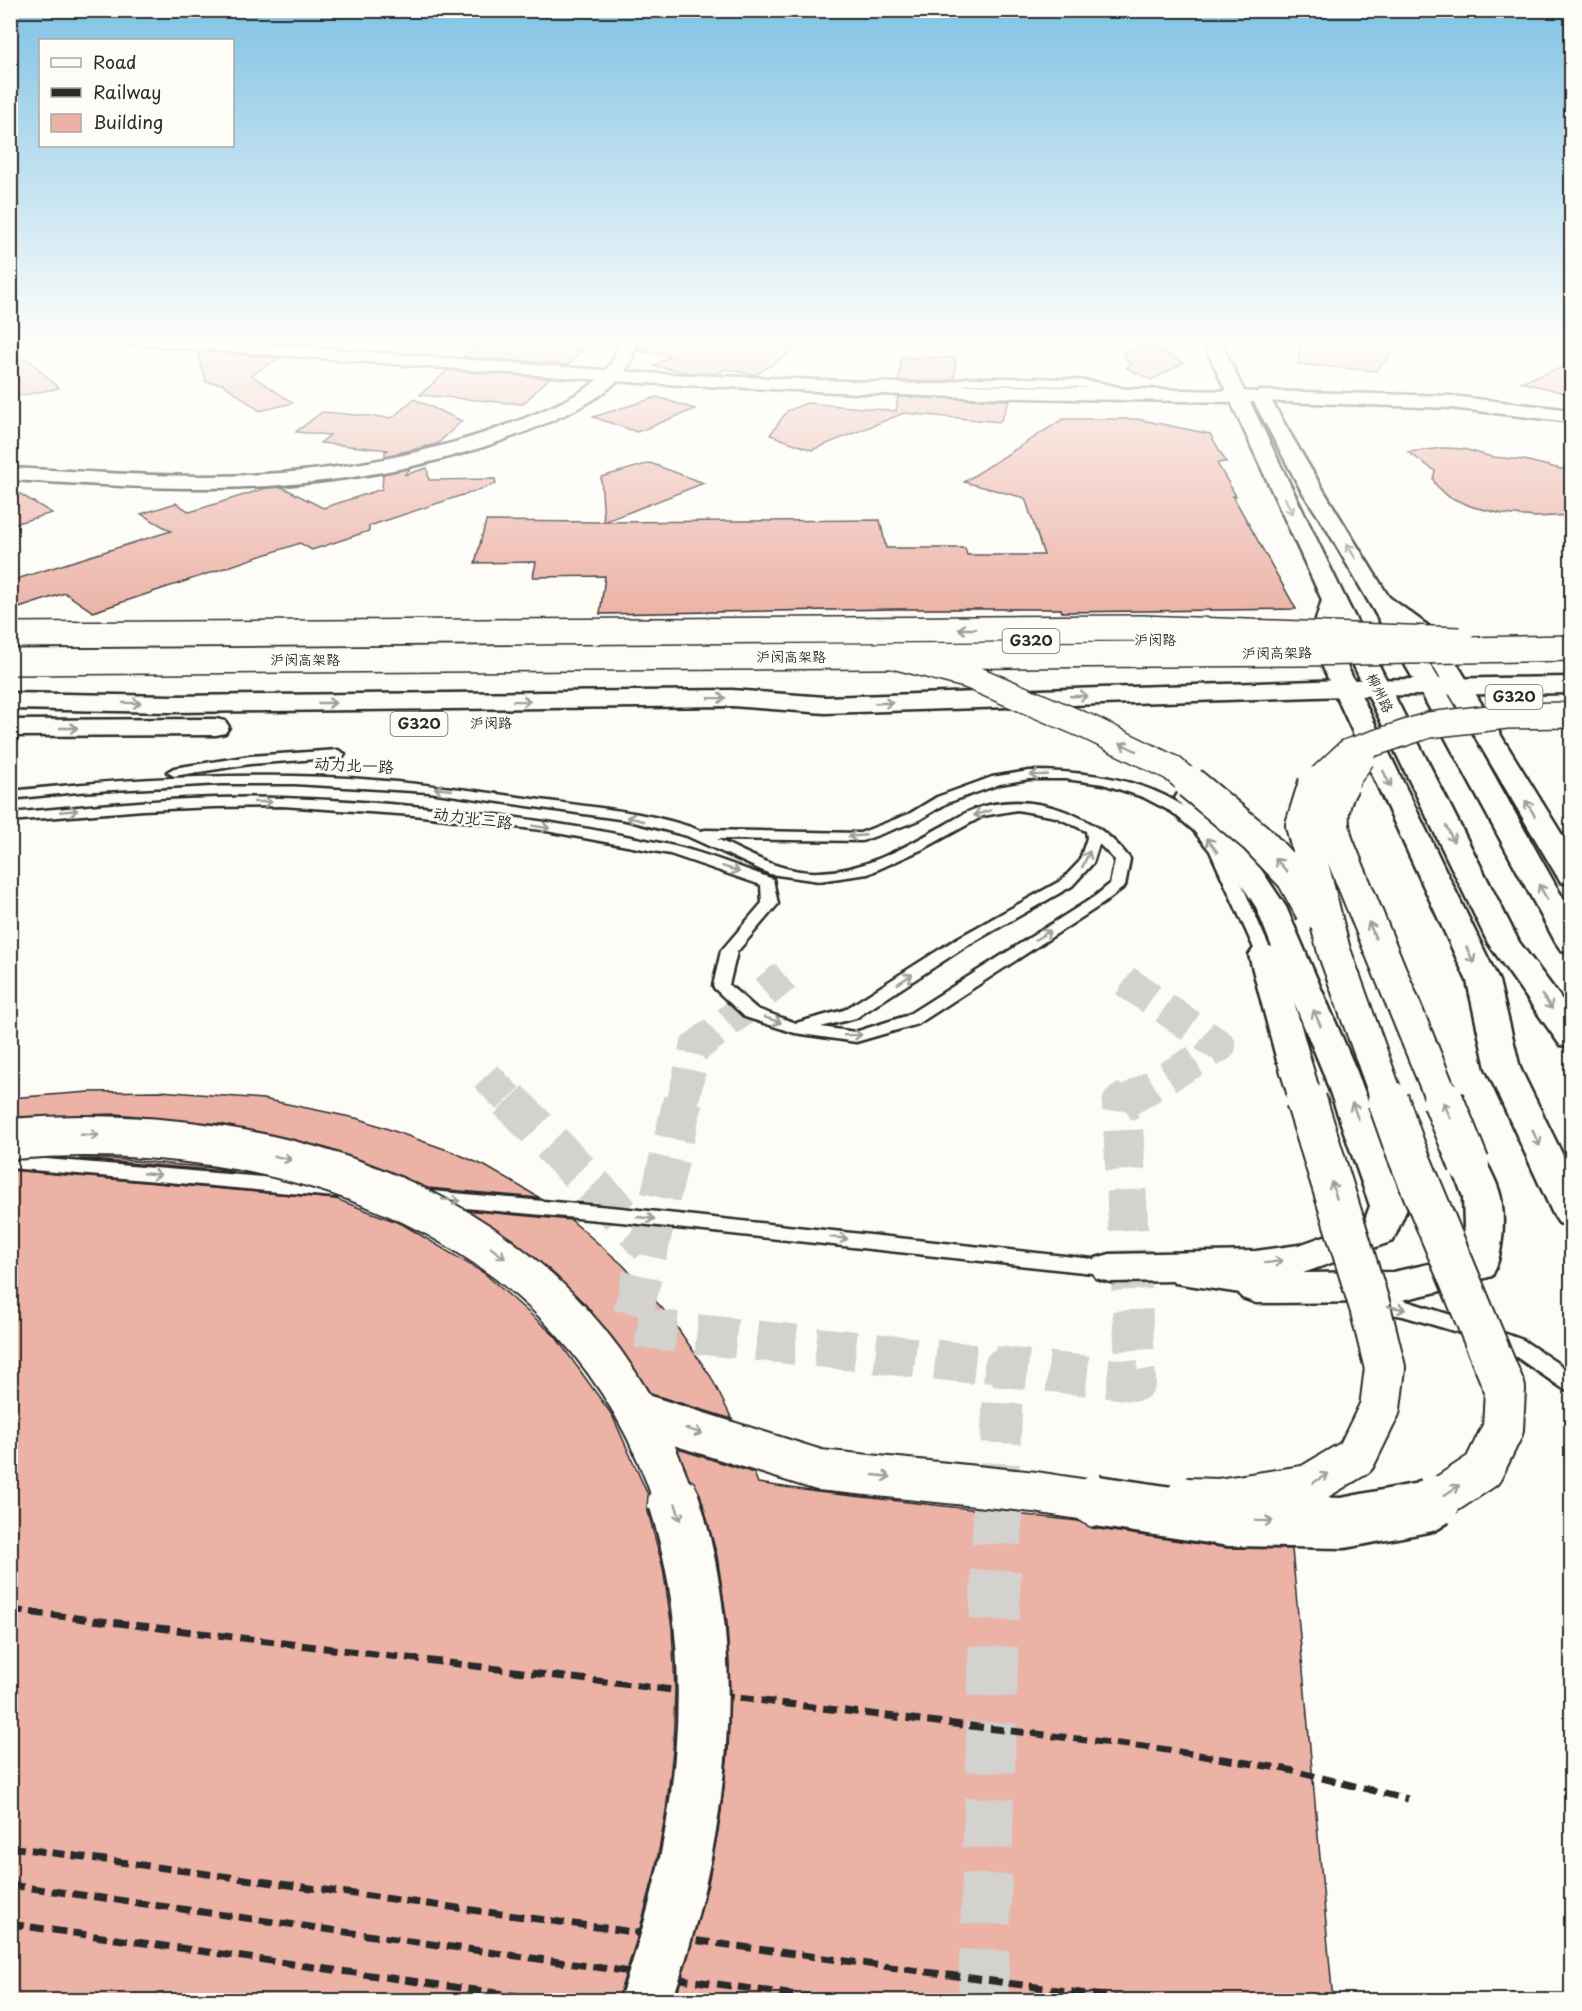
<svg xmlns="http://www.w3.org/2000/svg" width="1582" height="2011" font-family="'Playpen Sans','LXGW WenKai TC',sans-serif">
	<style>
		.building { fill: #ecb2a6; stroke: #2b2b2b; stroke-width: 1.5 }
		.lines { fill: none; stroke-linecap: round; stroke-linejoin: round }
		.street-tunnel-far2 { stroke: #d3d2ce; stroke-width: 32; stroke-dasharray: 32 16; stroke-linecap: butt }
		.street-tunnel-far1 { stroke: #d3d2ce; stroke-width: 40; stroke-dasharray: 40 20; stroke-linecap: butt }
		.street-tunnel { stroke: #d3d2ce; stroke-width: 50; stroke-dasharray: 50 26; stroke-linecap: butt }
		.lane-casing { stroke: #2b2b2b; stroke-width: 5 }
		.street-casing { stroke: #2b2b2b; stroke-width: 5 }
		.secondary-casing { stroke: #2b2b2b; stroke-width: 5 }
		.primary-casing { stroke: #2b2b2b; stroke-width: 5 }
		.lane { fill: #fdfcf7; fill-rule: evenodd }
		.street { fill: #fdfcf7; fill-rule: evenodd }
		.secondary { fill: #fdfcf7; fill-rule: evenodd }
		.primary { fill: #fdfcf7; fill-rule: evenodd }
		.rail { stroke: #2b2b2b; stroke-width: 7; stroke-dasharray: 14 7; stroke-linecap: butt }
		.secondary-bridge-far3-casing { stroke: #2b2b2b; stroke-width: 28; stroke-linecap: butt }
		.secondary-bridge-far2-casing { stroke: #2b2b2b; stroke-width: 36; stroke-linecap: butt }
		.secondary-bridge-far1-casing { stroke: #2b2b2b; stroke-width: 44; stroke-linecap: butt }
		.secondary-bridge-casing { stroke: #2b2b2b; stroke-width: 55; stroke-linecap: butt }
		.highway-bridge-casing { stroke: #2b2b2b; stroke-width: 28; stroke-linecap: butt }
		.secondary-bridge-far3 { stroke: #fdfcf7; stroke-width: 25 }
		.secondary-bridge-far2 { stroke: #fdfcf7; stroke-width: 32 }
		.secondary-bridge-far1 { stroke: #fdfcf7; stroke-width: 40 }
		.secondary-bridge { stroke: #fdfcf7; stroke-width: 50 }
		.highway-bridge { stroke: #fdfcf7; stroke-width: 25 }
		.oneway { stroke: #9e9e9b }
		.labels { text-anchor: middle; stroke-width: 5; stroke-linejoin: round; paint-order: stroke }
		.far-street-label { font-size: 14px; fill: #2b2b2b; stroke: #fdfcf7 }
		.shield { fill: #fdfcf7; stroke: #6a6a68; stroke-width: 1.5 }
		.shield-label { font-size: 15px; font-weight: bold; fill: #2b2b2b }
		.street-label { font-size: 16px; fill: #2b2b2b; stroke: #fdfcf7 }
	</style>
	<rect width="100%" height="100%" fill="#fdfcf7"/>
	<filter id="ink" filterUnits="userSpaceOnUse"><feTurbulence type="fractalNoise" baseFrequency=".0167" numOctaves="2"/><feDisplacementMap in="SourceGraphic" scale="12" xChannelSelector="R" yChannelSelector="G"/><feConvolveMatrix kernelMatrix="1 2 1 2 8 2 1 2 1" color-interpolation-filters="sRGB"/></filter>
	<g filter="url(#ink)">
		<!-- building -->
		<g class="building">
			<path d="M225,338H314L302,345Z"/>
			<path d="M486,338H593L568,365L464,357Z"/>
			<path d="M639,338H812L756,375L725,369L717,374L692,373L654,366L670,356L637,351Z"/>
			<path d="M1300,338H1406L1376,371L1298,364Z"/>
			<path d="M1150,346L1155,347L1184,363L1151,380L1126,368L1131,365L1122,353L1136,347Z"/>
			<path d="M201,351L280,358L251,375L293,403L260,411L223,384L206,382L198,353Z"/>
			<path d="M901,357L956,358L954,379L941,382L899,381Z"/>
			<path d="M10,358L29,360L59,388L19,396L10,387Z"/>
			<path d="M1572,364V395L1521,382Z"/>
			<path d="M448,370L549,378L523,404L420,395Z"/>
			<path d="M657,397L695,409L637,432L593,417Z"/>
			<path d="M898,397L1010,400L1000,422L904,413L812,450L770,435L787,411L807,403L896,411Z"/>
			<path d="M414,399L462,421L437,444L385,456V451L389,450L320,443L330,435L296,432L322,412L392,418Z"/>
			<path d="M1063,419H1137L1210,434L1226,462L1217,463L1236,496H1233L1296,609L1062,612L1061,609H895L600,614L605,576L533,577L536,562L475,563L486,521L604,522L601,477L650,463L704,483L604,522L880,520L886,548H965L967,555H1044L1025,498L964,482Z"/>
			<path d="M1444,448L1464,449L1492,457L1524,460L1561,469L1572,468V515L1536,517L1503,514L1473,507L1449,497L1436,485L1433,479L1435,471L1408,452Z"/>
			<path d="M411,468L404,475L427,468L429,480L495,479L496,484L369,526V531L312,550L300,543L93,612L65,593L10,611V581L171,531L141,514L176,503L190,512L266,488L282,487L323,508L382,489L383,474Z"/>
			<path d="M10,488L52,513L10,525Z"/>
			<path d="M160,1091L263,1099L360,1119L453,1152L485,1166L540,1198L428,1188L326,1148L220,1124L116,1114L10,1117V1098L89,1092Z"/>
			<path d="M79,1159H114L214,1168L235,1172Z"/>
			<path d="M10,1170L336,1199L402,1224L484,1273L555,1336L612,1415L648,1495L647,1508L663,1568L672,1628L675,1689L673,1750L666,1811L655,1872L639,1932L620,1992L619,2001H10Z"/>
			<path d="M465,1210L571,1220L623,1265L670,1317L711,1377L732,1419L651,1394L586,1305L512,1239Z"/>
			<path d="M675,1448L754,1473L758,1483L817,1492L1078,1521L1092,1528L1227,1548L1292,1549L1333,2001H675L708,1884L720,1820L728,1753L730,1690L727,1622L717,1556L700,1494L694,1482L689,1479Z"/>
		</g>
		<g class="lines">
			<!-- street-tunnel-far2 -->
			<g class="street-tunnel-far2">
				<path d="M1125,981L1220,1046L1127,1101"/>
				<path d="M486,1076L510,1101"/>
				<path d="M683,1101L695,1048L785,976"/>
			</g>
			<!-- street-tunnel-far1 -->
			<g class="street-tunnel-far1">
				<path d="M509,1100L650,1245"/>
				<path d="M683,1100L630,1327L1004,1367"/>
				<path d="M998,1503L1004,1367L1136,1381L1122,1104L1129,1100"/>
			</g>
			<!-- street-tunnel -->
			<path class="street-tunnel" d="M983,2000L998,1501"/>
			<!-- lane casing -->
			<g class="lane-casing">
				<g id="lane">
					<path d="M966,378C1003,379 1108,373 1134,395L1129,398L1110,390L1072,386L966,384L924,393L919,390Z"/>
					<path d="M338,750L345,754L343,757L250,764L174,776L167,772L174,768L250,756Z"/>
					<path d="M1029,771C1098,771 1187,783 1225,850C1243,884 1257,921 1273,955L1271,958H1259L1257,955L1210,851L1193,830L1172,812L1143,797L1103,784L1065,779H1029L1000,784L947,803L919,820L862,841L717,839C749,854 783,874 820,872C863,871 902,849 939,828C951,822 963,813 975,809C1030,790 1096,813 1130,859L1125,886L1104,903L918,1024L856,1042L795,1033L745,1017L715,989L713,986L721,951L762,903L761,885L670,854L541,830L413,815L282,806L214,807L143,810L10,821V813C101,805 192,795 282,798C409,802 551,818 674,846C708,854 741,868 773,879L778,904L737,952L729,985L757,1009L796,1023L844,1010L956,939L1062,880L1079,862L1087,838L1086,831L1056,817L1017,810L983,816L925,848L868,874L819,881L770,874L687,836L626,820L429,792L294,784H220L78,792L10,799V791C104,781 198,774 292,776C375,777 458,788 540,800C590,807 654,812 701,831L706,830L860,833L909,814L937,797L992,777ZM1099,844L1115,860L1110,884L1094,897L906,1016L855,1032L821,1027L856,1018L968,945L1072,886L1093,863Z"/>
					<path d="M10,1156L335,1183L342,1185L344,1190L342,1195L335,1197L10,1168Z"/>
					<path d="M421,1190L621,1208L1111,1261L1118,1263L1121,1268L1118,1273L1111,1275L621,1222L421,1204L414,1202L412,1197L414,1192Z"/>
					<path d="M1182,1271L1260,1282L1267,1284L1270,1289L1267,1294L1260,1296L1175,1283L1172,1278L1175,1273Z"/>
					<path d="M1369,1297L1403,1300L1467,1320L1523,1340L1572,1373V1392L1565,1390L1509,1352L1454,1331L1403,1316L1362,1309L1359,1304L1362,1299Z"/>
				</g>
			</g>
			<!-- street casing -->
			<g class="street-casing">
				<g id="street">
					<path d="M619,338H637C634,383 587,405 551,421C445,468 325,487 210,488C143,489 77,483 10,480V468C77,471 143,476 210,476C322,475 438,456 542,411C575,397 616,378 619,338Z"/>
					<path d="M1260,391L1451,396L1572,410V422L1451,408L1253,401L1251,397L1253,393Z"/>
					<path d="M1334,593L1342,595L1346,600L1334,639L1499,981L1520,1068L1572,1174V1227L1559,1223L1553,1214L1486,1068L1467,981L1310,639L1322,600L1326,595Z"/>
					<path d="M1381,595L1389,597L1438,633L1441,638L1572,851V885L1561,882L1557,876L1419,642L1369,602L1373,597Z"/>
				</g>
			</g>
			<!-- secondary casing -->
			<g class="secondary-casing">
				<g id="secondary">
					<path d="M110,338H185L642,373L924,384L1226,391L1201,338H1219L1244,391L1267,393L1271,400C1325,497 1385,589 1442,684C1487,760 1528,838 1572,914V952L1561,950L1556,943L1418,687L1326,528L1301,490L1254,402H1250L1346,600L1519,942L1572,1013V1047L1560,1045L1488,943L1322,600L1231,402L924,396L642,383L119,343L113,342Z"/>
					<path d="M1189,790L1199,792L1229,821L1286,907L1357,1072L1408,1206L1393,1241L1303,1273L1393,1272L1460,1257L1464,1226L1463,1197L1451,1164L1456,1155L1469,1151L1482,1155C1489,1167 1498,1184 1501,1198C1505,1221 1503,1256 1492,1276L1437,1292L1393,1302L1256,1303L1242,1298L1236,1288L1241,1280L1110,1282L1096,1278L1090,1268L1096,1258L1110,1254L1256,1251L1299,1245L1364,1222L1370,1206L1323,1072L1294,1002L1311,1061L1306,1069L1294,1072L1282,1069L1277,1061L1249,955L1254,948L1265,945L1272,947L1256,907L1208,832L1175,798L1179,792Z"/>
				</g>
			</g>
			<!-- primary casing -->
			<g class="primary-casing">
				<g id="primary">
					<path d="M604,633L711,642L720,644L723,649L720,654L711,656L595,645L592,640L595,635Z"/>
					<path d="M1012,634H1058L1067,636L1070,641L1067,646L1058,648H1012L960,658L951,656L948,651L951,646Z"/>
					<path d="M1572,677V693L1345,696L825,713L732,706L171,712L10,709V693L171,696L732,690L825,697L1345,680Z"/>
					<path d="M216,719L225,721L229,727L225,733L216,735L10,736V720Z"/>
				</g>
			</g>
			<!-- lane -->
			<use href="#lane" class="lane"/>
			<!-- street -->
			<use href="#street" class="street"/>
			<!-- secondary -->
			<use href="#secondary" class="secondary"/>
			<!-- primary -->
			<use href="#primary" class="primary"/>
			<!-- rail -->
			<g class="rail">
				<path d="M10,1610L1161,1749L1285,1769L1408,1799"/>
				<path d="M10,1847L1132,2000"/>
				<path d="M10,1885L831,2000"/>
				<path d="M10,1924L546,2000"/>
			</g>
			<!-- secondary-bridge-far3 casing -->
			<g class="secondary-bridge-far3-casing">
				<g id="secondary-bridge-far3">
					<path d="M10,635L1142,628L1459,640"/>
					<path d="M897,657L969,676L1088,727L1172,768L1192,785"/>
					<path d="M1313,785L1348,752L1429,725L1506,716L1572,715"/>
					<path d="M1343,785L1362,758"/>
				</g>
			</g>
			<!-- secondary-bridge-far2 casing -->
			<g class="secondary-bridge-far2-casing">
				<g id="secondary-bridge-far2">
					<path d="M1190,783L1256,838L1293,877L1312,912"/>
					<path d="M1315,783L1302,825L1334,951L1388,1101"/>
					<path d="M1343,783C1331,804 1330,820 1337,843L1443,1101"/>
					<path d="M1294,1061L1306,1101"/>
				</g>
			</g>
			<!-- secondary-bridge-far1 casing -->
			<g class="secondary-bridge-far1-casing">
				<g id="secondary-bridge-far1">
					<path d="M1388,1100L1405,1148L1505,1389L1503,1429L1483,1470L1433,1503"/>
					<path d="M1443,1100L1469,1164"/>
					<path d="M10,1139C287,1117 583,1214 675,1503"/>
					<path d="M638,1413L819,1470L1035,1492L1106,1503"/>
					<path d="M1186,1498L1219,1499L1309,1485L1356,1457L1380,1408L1385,1368L1370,1307L1306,1100"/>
				</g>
			</g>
			<!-- secondary-bridge casing -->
			<g class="secondary-bridge-casing">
				<g id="secondary-bridge">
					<path d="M1096,1501L1231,1521L1343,1523L1426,1507L1435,1501"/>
					<path d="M646,2000C702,1840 726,1665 674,1501"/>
				</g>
			</g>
			<!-- highway-bridge casing -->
			<g class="highway-bridge-casing">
				<path id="highway-bridge" d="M10,662L1304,653L1572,648"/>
			</g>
			<!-- secondary-bridge-far3 -->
			<use href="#secondary-bridge-far3" class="secondary-bridge-far3"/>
			<!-- secondary-bridge-far2 -->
			<use href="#secondary-bridge-far2" class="secondary-bridge-far2"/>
			<!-- secondary-bridge-far1 -->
			<use href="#secondary-bridge-far1" class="secondary-bridge-far1"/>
			<!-- secondary-bridge -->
			<use href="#secondary-bridge" class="secondary-bridge"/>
			<!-- highway-bridge -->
			<use href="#highway-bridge" class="highway-bridge"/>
		</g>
		<!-- one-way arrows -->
		<defs><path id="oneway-shaft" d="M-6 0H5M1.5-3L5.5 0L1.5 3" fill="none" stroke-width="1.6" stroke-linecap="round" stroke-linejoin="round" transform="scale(1.5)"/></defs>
		<g class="oneway">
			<use href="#oneway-shaft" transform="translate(1289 506) rotate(64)"/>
			<use href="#oneway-shaft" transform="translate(1351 551) rotate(-121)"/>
			<use href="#oneway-shaft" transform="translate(967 629) rotate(180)"/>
			<use href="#oneway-shaft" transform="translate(1079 696) rotate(-2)"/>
			<use href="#oneway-shaft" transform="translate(717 698) rotate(-1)"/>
			<use href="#oneway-shaft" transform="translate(522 701) rotate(-1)"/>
			<use href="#oneway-shaft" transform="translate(132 703) rotate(1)"/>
			<use href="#oneway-shaft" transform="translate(327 703)"/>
			<use href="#oneway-shaft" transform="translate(884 703) rotate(-2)"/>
			<use href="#oneway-shaft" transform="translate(69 728)"/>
			<use href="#oneway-shaft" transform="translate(1128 747) rotate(-154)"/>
			<use href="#oneway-shaft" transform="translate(1039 775) rotate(179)"/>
			<use href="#oneway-shaft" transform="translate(1387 779) rotate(65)"/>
			<use href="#oneway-shaft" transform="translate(443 789) rotate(-173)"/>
			<use href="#oneway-shaft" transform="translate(263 802)"/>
			<use href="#oneway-shaft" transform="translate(1530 808) rotate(-121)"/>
			<use href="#oneway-shaft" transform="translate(69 811) rotate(-5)"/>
			<use href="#oneway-shaft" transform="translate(982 813) rotate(164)"/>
			<use href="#oneway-shaft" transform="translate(635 819) rotate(-166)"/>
			<use href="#oneway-shaft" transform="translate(541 827) rotate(9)"/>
			<use href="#oneway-shaft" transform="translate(1450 834) rotate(64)"/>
			<use href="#oneway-shaft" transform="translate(857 836) rotate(175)"/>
			<use href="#oneway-shaft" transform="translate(1212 845) rotate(-126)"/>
			<use href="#oneway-shaft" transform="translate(1086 859) rotate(-65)"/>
			<use href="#oneway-shaft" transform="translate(1281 865) rotate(-133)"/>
			<use href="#oneway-shaft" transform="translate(731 869) rotate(19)"/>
			<use href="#oneway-shaft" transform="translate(1543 892) rotate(-119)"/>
			<use href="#oneway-shaft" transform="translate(1372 930) rotate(-113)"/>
			<use href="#oneway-shaft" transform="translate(1043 935) rotate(-32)"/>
			<use href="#oneway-shaft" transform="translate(1470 955) rotate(65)"/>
			<use href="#oneway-shaft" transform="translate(905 979) rotate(-33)"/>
			<use href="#oneway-shaft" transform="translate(1547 1002) rotate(54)"/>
			<use href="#oneway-shaft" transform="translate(1317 1018) rotate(-113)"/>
			<use href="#oneway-shaft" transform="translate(773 1020) rotate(19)"/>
			<use href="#oneway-shaft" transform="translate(853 1035) rotate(-1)"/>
			<use href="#oneway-shaft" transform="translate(1447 1110) rotate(-113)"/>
			<use href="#oneway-shaft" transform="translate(1355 1111) rotate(-111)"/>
			<use href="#oneway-shaft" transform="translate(90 1135) rotate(2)"/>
			<use href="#oneway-shaft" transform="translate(1536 1138) rotate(65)"/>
			<use href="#oneway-shaft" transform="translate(283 1158) rotate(13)"/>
			<use href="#oneway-shaft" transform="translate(152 1174) rotate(5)"/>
			<use href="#oneway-shaft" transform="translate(1334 1190) rotate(-107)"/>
			<use href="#oneway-shaft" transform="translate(451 1200) rotate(5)"/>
			<use href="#oneway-shaft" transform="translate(646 1218) rotate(6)"/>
			<use href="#oneway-shaft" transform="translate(839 1238) rotate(6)"/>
			<use href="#oneway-shaft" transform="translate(498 1253) rotate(37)"/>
			<use href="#oneway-shaft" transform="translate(1274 1262) rotate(-7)"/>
			<use href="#oneway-shaft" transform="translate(1397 1308) rotate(10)"/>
			<use href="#oneway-shaft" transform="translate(694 1431) rotate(17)"/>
			<use href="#oneway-shaft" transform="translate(882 1476) rotate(6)"/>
			<use href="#oneway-shaft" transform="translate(1321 1478) rotate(-32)"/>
			<use href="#oneway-shaft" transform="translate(1452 1490) rotate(-33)"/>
			<use href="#oneway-shaft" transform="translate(678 1512) rotate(73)"/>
			<use href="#oneway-shaft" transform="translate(1264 1521) rotate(1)"/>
		</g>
	</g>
	<!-- sky -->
	<linearGradient id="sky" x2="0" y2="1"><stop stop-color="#80c2e4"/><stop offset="0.55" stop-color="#fefefb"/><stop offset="1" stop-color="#fefefb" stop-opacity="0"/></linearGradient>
	<rect width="1582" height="619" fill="url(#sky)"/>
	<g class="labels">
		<!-- far-street labels -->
		<g class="far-street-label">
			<text x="1155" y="645">沪闵路</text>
			<text transform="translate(1277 653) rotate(-1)" y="5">沪闵高架路</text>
			<text x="791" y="662">沪闵高架路</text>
			<text x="305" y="665">沪闵高架路</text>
			<text transform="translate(1380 693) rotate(64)" y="5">柳州路</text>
			<text transform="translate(491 723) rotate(-1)" y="5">沪闵路</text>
		</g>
		<!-- shield labels -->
		<g class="shield">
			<rect x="1002.5" y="629" width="57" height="24" rx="4.5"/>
			<rect x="1485.5" y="685" width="57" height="24" rx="4.5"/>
			<rect x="390.5" y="712" width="57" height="24" rx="4.5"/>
		</g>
		<g class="shield-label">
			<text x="1031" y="646">G320</text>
			<text x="1514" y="702">G320</text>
			<text x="419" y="729">G320</text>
		</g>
		<!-- street labels -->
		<g class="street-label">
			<text transform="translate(354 765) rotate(3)" y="6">动力北一路</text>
			<text transform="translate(473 818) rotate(7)" y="6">动力北三路</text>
		</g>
	</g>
	<!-- margin -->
	<rect width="1582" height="2011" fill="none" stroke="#fdfcf7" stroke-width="36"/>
	<rect x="18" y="18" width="1546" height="1975" fill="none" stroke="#2b2b2b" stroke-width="2" filter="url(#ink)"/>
	<!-- legend -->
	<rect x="39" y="39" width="195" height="108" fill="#fdfcf7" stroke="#a9a8a5" stroke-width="1.5"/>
	<rect x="51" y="58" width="30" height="9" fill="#fdfcf7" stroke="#a9a8a5" stroke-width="1.5"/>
	<text x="93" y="69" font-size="18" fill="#2b2b2b">Road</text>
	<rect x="51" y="88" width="30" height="9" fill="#2b2b2b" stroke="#a9a8a5" stroke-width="1.5"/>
	<text x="93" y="99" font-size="18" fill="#2b2b2b">Railway</text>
	<rect x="51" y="114" width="30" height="18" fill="#ecb2a6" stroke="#a9a8a5" stroke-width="1.5"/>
	<text x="93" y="129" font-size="18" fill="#2b2b2b">Building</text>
</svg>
